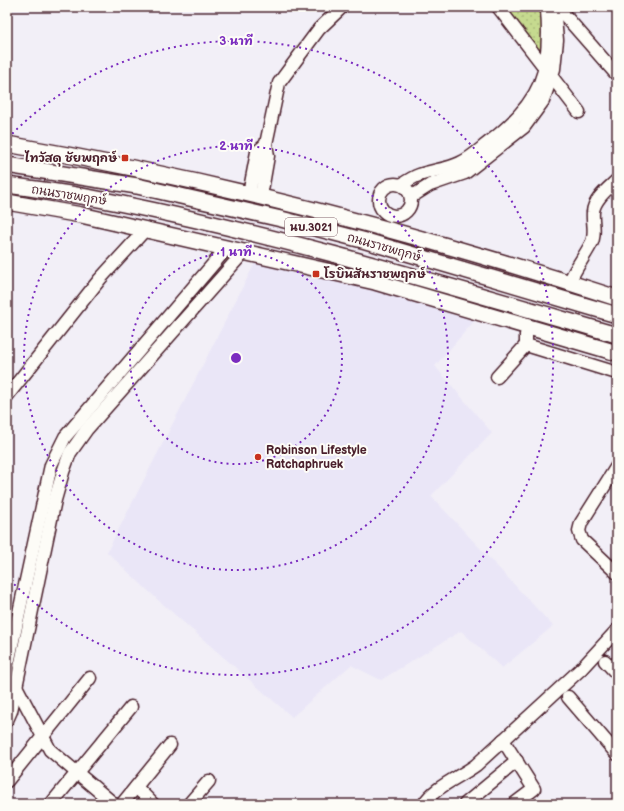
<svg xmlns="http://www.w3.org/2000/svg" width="624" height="811" font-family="'Balsamiq Sans','Playpen Sans Thai',sans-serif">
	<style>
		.built { fill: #eae6f7 }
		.park { fill: url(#park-dots); stroke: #887c5d }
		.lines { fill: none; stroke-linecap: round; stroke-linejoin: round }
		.minor-casing { stroke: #4a1f2b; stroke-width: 15 }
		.major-casing { stroke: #4a1f2b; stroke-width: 18 }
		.minor { stroke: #fdfcf7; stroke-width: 12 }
		.major { stroke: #fdfcf7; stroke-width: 15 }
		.ring { fill: none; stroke: #7b2cbf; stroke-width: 2; stroke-dasharray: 2 4 }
		.poi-dot { fill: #c8321e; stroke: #fdfcf7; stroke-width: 1.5 }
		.labels { text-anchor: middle; stroke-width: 4; stroke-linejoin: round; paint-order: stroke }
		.shield { fill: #fdfcf7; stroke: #806168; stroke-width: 1 }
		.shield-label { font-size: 11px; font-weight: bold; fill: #4a1f2b }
		.poi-label { font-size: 12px; font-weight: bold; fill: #4a1f2b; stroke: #fdfcf7; text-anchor: start }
		.street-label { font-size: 12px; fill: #4a1f2b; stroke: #fdfcf7 }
		.centre { fill: #7b2cbf; stroke: #fdfcf7; stroke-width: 2 }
		.ring-label { font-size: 12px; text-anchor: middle; font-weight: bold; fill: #7b2cbf; stroke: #fdfcf7; stroke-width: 4; stroke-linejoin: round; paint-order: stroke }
	</style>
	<defs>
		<pattern id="park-dots" width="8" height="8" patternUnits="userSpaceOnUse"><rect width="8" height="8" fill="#c6da8f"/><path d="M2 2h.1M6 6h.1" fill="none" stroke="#acbb7c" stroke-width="1.8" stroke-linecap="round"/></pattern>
	</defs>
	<rect width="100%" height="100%" fill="#f2eff7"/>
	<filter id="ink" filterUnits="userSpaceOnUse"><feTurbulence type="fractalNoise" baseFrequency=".025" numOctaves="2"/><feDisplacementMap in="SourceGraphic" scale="8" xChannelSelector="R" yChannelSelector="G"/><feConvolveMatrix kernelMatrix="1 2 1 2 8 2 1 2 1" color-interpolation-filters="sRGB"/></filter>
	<g filter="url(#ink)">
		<!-- built -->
		<path class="built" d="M255,263L367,286L476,319L435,366L492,433L431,496L553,626L502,668L461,631L381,680L351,665L292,717L157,599L107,552Z"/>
		<!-- park -->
		<path class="park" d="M499,7H546L545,69Z"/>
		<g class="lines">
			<!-- minor casing -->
			<g class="minor-casing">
				<g id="minor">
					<path d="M498,7L579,112"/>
					<path d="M555,7L561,11L617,75"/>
					<path d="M266,144L279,83L319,29L342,7"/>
					<circle cx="395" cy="200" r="16"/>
					<path d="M401,185C407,181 413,177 419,175C433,170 448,169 460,163C472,158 482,147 492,140C541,101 552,72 547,10"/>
					<path d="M249,194L257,152L266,144L268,156L261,196"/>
					<path d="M411,197L430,185L465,173L524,127L543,101L554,69L557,40L554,7"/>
					<path d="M569,283C575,268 585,256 592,242C596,232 592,222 593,212C594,199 609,188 617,180"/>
					<path d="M528,328L526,335V345L617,373"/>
					<path d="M497,377L526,345"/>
					<path d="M7,396L100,279L145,230"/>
					<path d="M617,466L581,523L579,531L582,540L617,573"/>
					<path d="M605,661L617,674"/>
					<path d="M7,668L51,465L65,437L226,249"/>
					<path d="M16,686L50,750L114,804"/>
					<path d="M568,697L617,754"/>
					<path d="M7,720L11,711L55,500L63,472L70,453L87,429L243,253"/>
					<path d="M503,740L534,789L514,804"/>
					<path d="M7,781L90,678"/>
					<path d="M136,787L153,804"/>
					<path d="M51,804L131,707"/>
					<path d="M122,804L170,745"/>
					<path d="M189,804L209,781"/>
					<path d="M424,804C434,787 460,777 476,765L582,668L617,630"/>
					<path d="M465,804L517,761"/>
				</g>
			</g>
			<!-- major casing -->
			<g class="major-casing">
				<g id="major">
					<path d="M7,144C214,180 417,233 617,298"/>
					<path d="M7,165L137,186L281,219L366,241L617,315"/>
					<path d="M7,185C37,189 68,193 98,199C273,233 445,285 617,335"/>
					<path d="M7,202L81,215L375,282L617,353"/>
				</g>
			</g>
			<!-- minor -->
			<use href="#minor" class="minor"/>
			<!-- major -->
			<use href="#major" class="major"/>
		</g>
	</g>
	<!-- distance rings -->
	<g class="ring">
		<circle cx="236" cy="358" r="106"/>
		<circle cx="236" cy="358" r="212"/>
		<path d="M8 138A317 317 0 1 1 8 578"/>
	</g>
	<!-- markers -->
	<g class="poi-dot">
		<rect x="121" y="154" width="8" height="8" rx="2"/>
		<rect x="312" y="270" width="8" height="8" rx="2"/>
		<circle cx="258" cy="457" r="4"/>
	</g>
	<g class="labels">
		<!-- shield labels -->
		<rect class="shield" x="285" y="218" width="52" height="18" rx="3"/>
		<g class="shield-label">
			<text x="311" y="231">นบ.3021</text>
		</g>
		<!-- poi labels -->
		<g class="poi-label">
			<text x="117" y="162" text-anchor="end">ไทวัสดุ ชัยพฤกษ์</text>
			<text x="324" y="278">โรบินสันราชพฤกษ์</text>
			<text x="266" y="454">Robinson Lifestyle<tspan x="266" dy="14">Ratchaphruek</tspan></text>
		</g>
		<!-- street labels -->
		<g class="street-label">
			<text transform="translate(69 195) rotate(9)" y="4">ถนนราชพฤกษ์</text>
			<text transform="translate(384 247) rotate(16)" y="4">ถนนราชพฤกษ์</text>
		</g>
	</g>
	<circle cx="236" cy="358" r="6" class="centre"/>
	<g class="ring-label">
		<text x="236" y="45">3 นาที</text>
		<text x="236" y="150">2 นาที</text>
		<text x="236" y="256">1 นาที</text>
	</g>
	<!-- margin -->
	<rect width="624" height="811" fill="none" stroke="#fdfcf7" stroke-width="24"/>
	<rect x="12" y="12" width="600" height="787" fill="none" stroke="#4a1f2b" stroke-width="1.5" filter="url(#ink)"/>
</svg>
